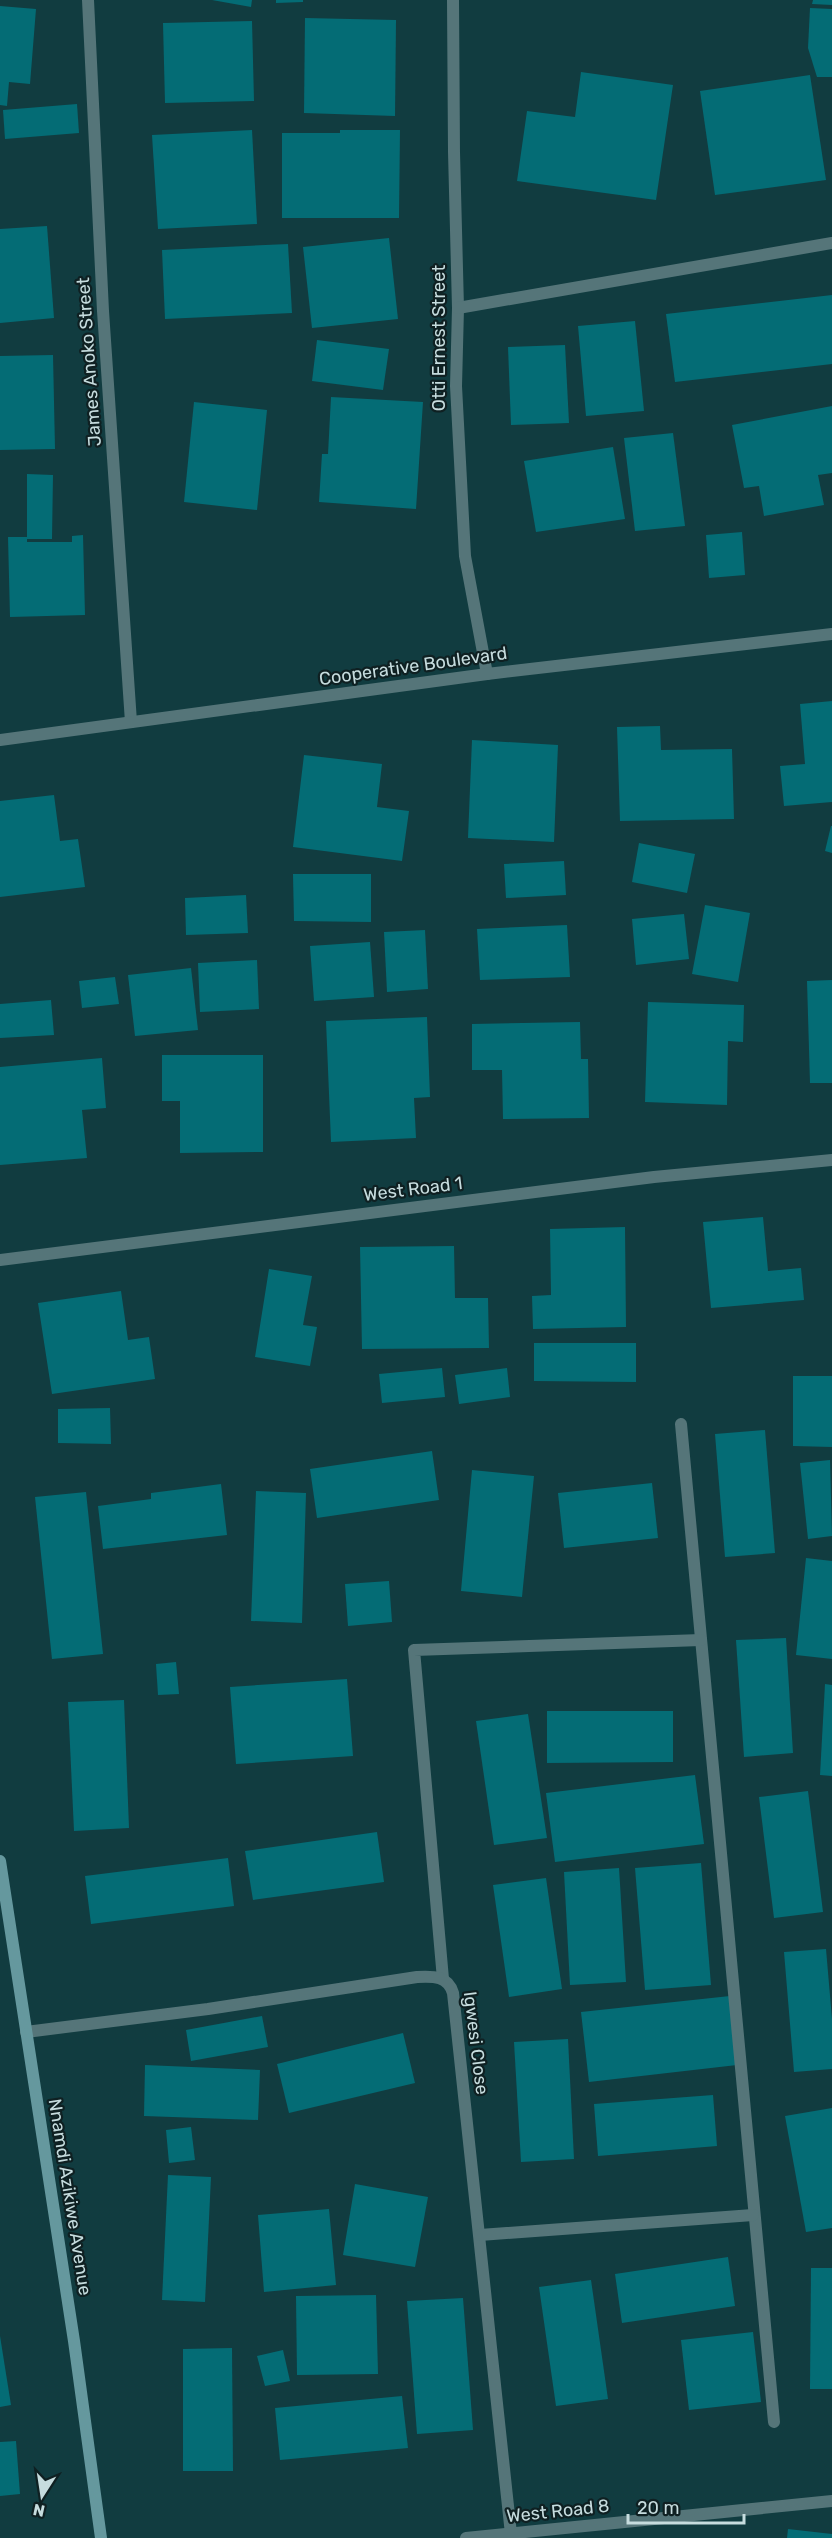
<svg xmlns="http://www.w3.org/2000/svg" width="832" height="2538" font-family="Rubik,sans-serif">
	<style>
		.building { fill: #046c75 }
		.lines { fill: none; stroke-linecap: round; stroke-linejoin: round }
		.minor { stroke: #557579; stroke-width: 12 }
		.secondary { stroke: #65989e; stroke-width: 12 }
		.labels { text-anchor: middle; stroke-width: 4.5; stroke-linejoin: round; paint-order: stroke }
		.street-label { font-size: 18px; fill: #c6dcde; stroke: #0f2022 }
	</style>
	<rect width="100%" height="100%" fill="#113c40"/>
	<!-- building -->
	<g class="building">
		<path d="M212,0H252L251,7Z"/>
		<path d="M276,0H303V2L276,3Z"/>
		<path d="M813,0H832V5L812,4Z"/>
		<path d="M0,6L36,9L30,84L9,82L7,106L0,105Z"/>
		<path d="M810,8L832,9V77H817L808,48Z"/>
		<path d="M305,18L396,20L395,116L304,113Z"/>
		<path d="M252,21L254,101L165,103L163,23Z"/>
		<path d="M581,72L673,85L656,200L517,181L527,111L575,117Z"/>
		<path d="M810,75L826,180L715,195L700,91Z"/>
		<path d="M77,104L79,133L5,139L3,110Z"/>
		<path d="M252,130L257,224L158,229L152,135Z"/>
		<path d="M340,130H400L399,218H282V133H340Z"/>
		<path d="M47,226L54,318L0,323V229Z"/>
		<path d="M389,238L398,319L312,328L303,247Z"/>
		<path d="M288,244L292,313L165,319L162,250Z"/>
		<path d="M832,295V364L675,382L666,314Z"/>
		<path d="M635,321L644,411L586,416L578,326Z"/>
		<path d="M317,340L389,349L383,390L312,381Z"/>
		<path d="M565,345L569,423L511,425L508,347Z"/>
		<path d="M53,355L55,449L0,450V356Z"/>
		<path d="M331,397L423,402L416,509L319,502L322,454H328Z"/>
		<path d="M194,402L267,410L257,510L184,502Z"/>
		<path d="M832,406V473L818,475L824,505L764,516L759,486L744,488L732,425Z"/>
		<path d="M673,433L685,526L635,531L624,438Z"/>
		<path d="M613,447L625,519L536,532L524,461Z"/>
		<path d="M27,474L53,475L52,539H27V542H72V536L83,535L85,615L10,617L8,537H27Z"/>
		<path d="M742,532L745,575L709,578L706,535Z"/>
		<path d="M832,701V802L784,806L780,766L805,764L800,704Z"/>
		<path d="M660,726L661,750L732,749L734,819L620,821L617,727Z"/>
		<path d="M472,740L558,745L554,842L468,838Z"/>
		<path d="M304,755L382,764L377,807L409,811L402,861L293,847Z"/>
		<path d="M54,795L60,841L78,839L85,887L0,897V801Z"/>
		<path d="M831,826H832V853L825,851Z"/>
		<path d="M639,843L695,854L687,893L632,882Z"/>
		<path d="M564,861L566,895L506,898L504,864Z"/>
		<path d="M293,874H371V922L294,921Z"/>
		<path d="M246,895L248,933L186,935L185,898Z"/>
		<path d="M705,905L750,913L738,982L692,974Z"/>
		<path d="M684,914L689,959L636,965L632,919Z"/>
		<path d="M567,925L570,977L480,980L477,929Z"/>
		<path d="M425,930L428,989L387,992L384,932Z"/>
		<path d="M370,942L374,997L314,1001L310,946Z"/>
		<path d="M257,960L259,1009L200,1012L198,963Z"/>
		<path d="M191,968L198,1030L135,1036L128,975Z"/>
		<path d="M115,977L119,1004L82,1008L79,981Z"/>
		<path d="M832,980V1083H810L807,981Z"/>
		<path d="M51,1000L54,1035L0,1038V1004Z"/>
		<path d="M648,1002L744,1005L743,1042L728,1041L727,1105L645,1102Z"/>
		<path d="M427,1017L430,1097L414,1098L416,1138L331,1142L326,1021Z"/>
		<path d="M580,1022L581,1059H588L589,1118L503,1119L502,1070H472V1024Z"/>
		<path d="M162,1055H263V1152L180,1153V1101H162Z"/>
		<path d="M102,1058L106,1108L82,1110L87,1158L0,1165V1067Z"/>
		<path d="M763,1217L768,1271L801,1268L804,1300L711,1308L703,1222Z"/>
		<path d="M625,1227L626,1327L533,1329L532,1296L551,1295L550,1229Z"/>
		<path d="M454,1246L455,1298H488L489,1348L362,1349L360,1247Z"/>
		<path d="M269,1269L312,1276L303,1325L317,1327L310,1366L255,1357Z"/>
		<path d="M121,1291L128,1340L149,1337L155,1379L52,1394L38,1303Z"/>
		<path d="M534,1343H636V1382L534,1381Z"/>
		<path d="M442,1368L445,1397L382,1403L379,1374Z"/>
		<path d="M507,1368L510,1397L459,1404L455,1375Z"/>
		<path d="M793,1376H832V1447L793,1446Z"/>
		<path d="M110,1408L111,1444L58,1443V1409Z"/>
		<path d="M765,1430L775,1553L725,1557L715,1434Z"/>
		<path d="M432,1451L439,1500L317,1518L310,1469Z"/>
		<path d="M830,1460L832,1536L808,1539L800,1463Z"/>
		<path d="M472,1470L534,1476L522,1597L461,1591Z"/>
		<path d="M652,1483L658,1538L564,1548L558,1493Z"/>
		<path d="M221,1484L227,1535L103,1549L98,1506L151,1499V1493Z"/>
		<path d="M256,1491L306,1493L302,1623L251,1621Z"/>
		<path d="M86,1492L103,1654L52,1659L35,1497Z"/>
		<path d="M806,1558L832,1561V1659L796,1655Z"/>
		<path d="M389,1581L392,1622L348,1626L345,1584Z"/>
		<path d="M786,1638L793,1753L744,1757L736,1640Z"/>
		<path d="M176,1662L179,1694L158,1695L156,1664Z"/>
		<path d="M347,1679L353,1756L236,1764L230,1687Z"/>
		<path d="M825,1684L832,1685V1776L820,1775Z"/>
		<path d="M124,1700L129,1828L74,1831L68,1702Z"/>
		<path d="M547,1711H673V1762L547,1763Z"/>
		<path d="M528,1714L547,1838L494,1845L476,1721Z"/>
		<path d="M695,1775L704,1844L555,1862L546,1793Z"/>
		<path d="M808,1791L823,1912L774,1918L759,1797Z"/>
		<path d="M377,1832L384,1882L253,1900L245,1851Z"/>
		<path d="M228,1858L234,1906L91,1924L85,1876Z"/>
		<path d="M701,1863L711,1985L645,1990L635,1868Z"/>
		<path d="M619,1868L626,1982L570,1985L564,1872Z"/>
		<path d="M546,1878L562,1989L509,1997L493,1885Z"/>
		<path d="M826,1949L832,2019V2069L794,2072L784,1952Z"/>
		<path d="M730,1996L737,2065L589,2082L581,2012Z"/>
		<path d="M262,2016L268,2047L191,2061L186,2030Z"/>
		<path d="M403,2033L415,2083L289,2113L277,2064Z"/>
		<path d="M568,2039L574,2159L521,2162L514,2042Z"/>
		<path d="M145,2065L260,2070L258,2120L144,2116Z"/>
		<path d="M713,2095L717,2146L598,2156L594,2104Z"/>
		<path d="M832,2108V2228L806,2232L785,2116Z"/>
		<path d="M191,2127L195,2160L169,2163L166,2130Z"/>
		<path d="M168,2175L211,2177L205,2302L162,2300Z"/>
		<path d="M355,2184L428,2197L415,2267L343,2255Z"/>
		<path d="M329,2209L336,2285L264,2292L258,2215Z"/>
		<path d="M728,2257L735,2306L622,2323L615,2274Z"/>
		<path d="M811,2268H832V2389H810Z"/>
		<path d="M591,2280L608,2399L556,2406L539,2287Z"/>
		<path d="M376,2295L378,2374L297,2375L296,2296Z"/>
		<path d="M463,2298L473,2430L417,2434L407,2301Z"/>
		<path d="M753,2332L761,2402L689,2410L681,2340Z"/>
		<path d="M0,2336L11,2405L0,2407Z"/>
		<path d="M232,2348L233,2471H183V2349Z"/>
		<path d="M283,2350L290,2381L265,2386L257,2356Z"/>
		<path d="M402,2396L408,2448L280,2460L275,2408Z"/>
		<path d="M16,2441L20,2494L0,2496V2442Z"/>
		<path d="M788,2529L832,2534V2538H787Z"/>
	</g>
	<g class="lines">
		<!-- minor -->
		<g class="minor">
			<path d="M88,0L103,311L131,722"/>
			<path d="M453,0L454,152L458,308L456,386L465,556L487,674"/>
			<path d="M458,308L832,243"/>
			<path d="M0,740L487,674L832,634"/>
			<path d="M0,1260L654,1177L832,1160"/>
			<path d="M681,1424L774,2422"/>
			<path d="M443,1979L414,1650L701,1640"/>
			<path d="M26,2032L208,2009L417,1977C434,1976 448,1976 453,1993L511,2534"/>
			<path d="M480,2235L753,2215"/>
			<path d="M466,2538L832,2501"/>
		</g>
		<!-- secondary -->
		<path class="secondary" d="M0,1861L74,2341L101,2538"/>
	</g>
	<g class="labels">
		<!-- street labels -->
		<g class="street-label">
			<text transform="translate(439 338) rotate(-90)" y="6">Otti Ernest Street</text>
			<text transform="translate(89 362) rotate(-94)" y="6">James Anoko Street</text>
			<text transform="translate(413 666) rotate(-8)" y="6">Cooperative Boulevard</text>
			<text transform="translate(413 1189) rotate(-7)" y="6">West Road 1</text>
			<text transform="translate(476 2043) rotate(83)" y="6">Igwesi Close</text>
			<text transform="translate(70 2197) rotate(81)" y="6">Nnamdi Azikiwe Avenue</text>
			<text transform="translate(558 2511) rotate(-6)" y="6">West Road 8</text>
		</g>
	</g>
	<!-- north arrow -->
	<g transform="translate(42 2496) rotate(192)" stroke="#0f2022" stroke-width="4.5" paint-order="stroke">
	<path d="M0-4.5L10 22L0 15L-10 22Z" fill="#c6dcde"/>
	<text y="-9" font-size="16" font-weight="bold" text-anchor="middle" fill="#c6dcde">N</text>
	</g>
	<!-- scale -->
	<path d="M628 2514v9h116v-9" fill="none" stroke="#c6dcde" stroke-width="3"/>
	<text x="637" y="2514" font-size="18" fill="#c6dcde" stroke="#0f2022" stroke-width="4.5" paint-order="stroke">20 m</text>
</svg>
